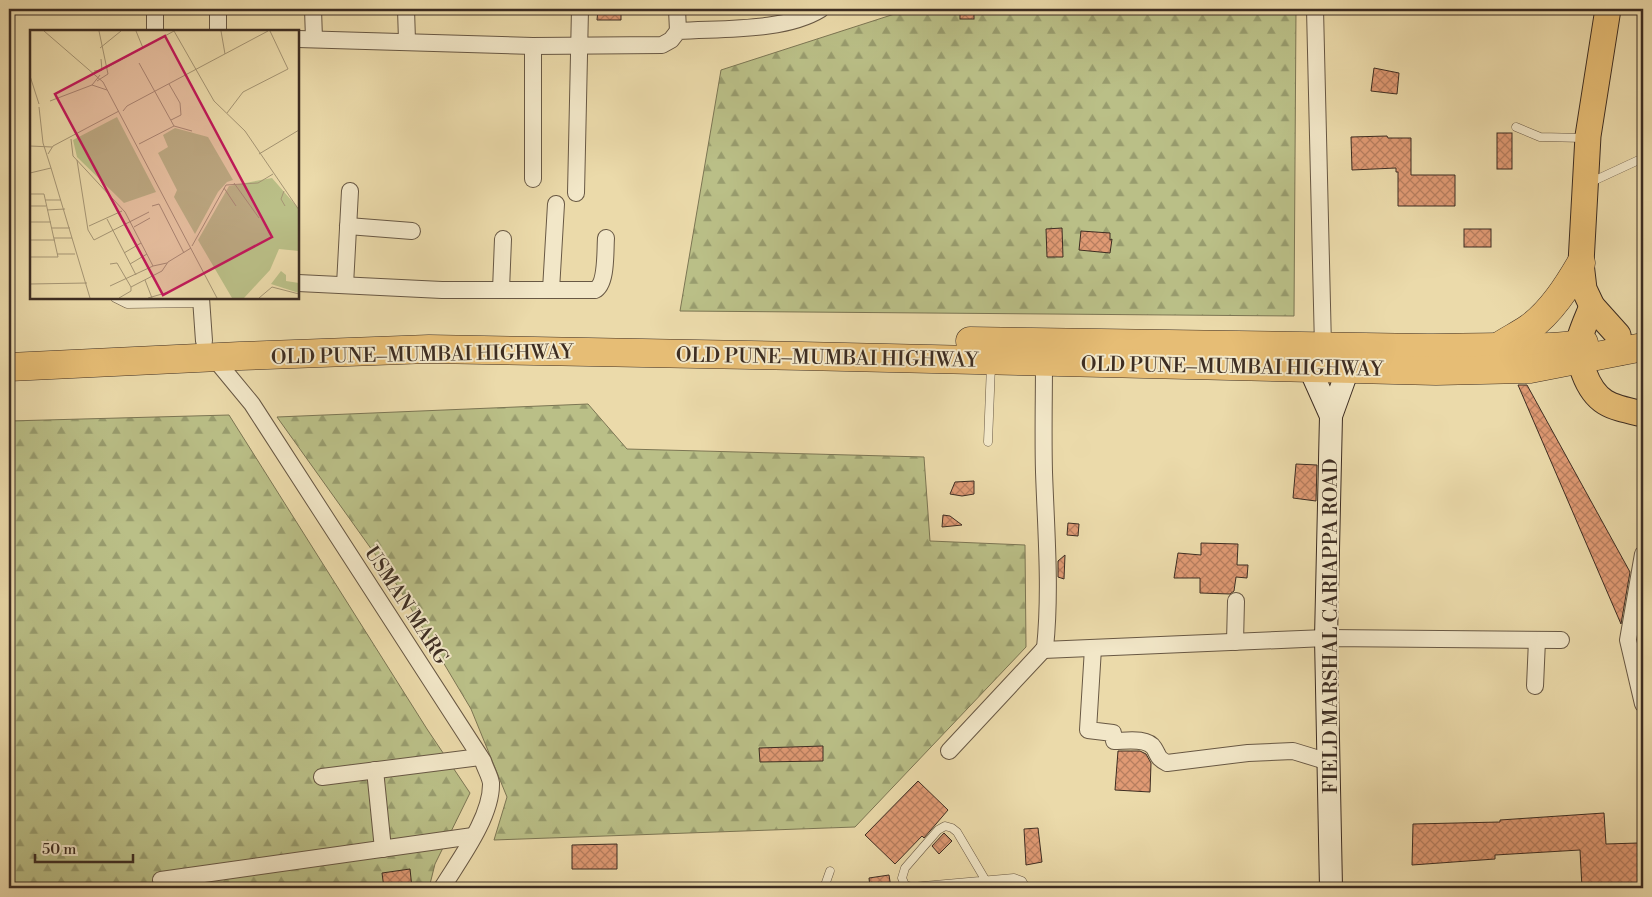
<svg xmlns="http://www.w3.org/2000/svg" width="1652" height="897" font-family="'Libre Bodoni',serif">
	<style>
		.forest { fill: url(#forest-firs); stroke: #7c7654 }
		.building { fill: url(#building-cross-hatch); stroke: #3d2d22 }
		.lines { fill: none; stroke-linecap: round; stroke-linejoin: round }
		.lane-casing { stroke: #685844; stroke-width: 9 }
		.street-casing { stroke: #685844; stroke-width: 18 }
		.secondary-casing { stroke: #3d2d22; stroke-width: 24 }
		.primary-casing { stroke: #3d2d22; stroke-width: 27 }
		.highway-casing { stroke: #3d2d22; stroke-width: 29 }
		.lane { stroke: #f2e7c8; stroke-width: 8 }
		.street { stroke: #f2e7c8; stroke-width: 16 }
		.secondary { stroke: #f2e7c8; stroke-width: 22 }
		.primary { stroke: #e6bd75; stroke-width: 25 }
		.highway { stroke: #e6bd75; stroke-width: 28 }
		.labels { text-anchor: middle; stroke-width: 4; stroke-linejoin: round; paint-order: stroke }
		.street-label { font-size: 20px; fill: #3d2d22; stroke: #f2e7c8 }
		.inset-road { fill: none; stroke: #a59574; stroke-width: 1 }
		.view { fill: #c2185b; fill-opacity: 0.15; stroke: #c2185b; stroke-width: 2.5 }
		.inset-edge { fill: none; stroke: #3d2d22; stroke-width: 2.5 }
	</style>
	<defs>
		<pattern id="forest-firs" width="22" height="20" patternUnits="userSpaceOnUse" patternTransform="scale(1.25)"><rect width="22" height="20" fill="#babf87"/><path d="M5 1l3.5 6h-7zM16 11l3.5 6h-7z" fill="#989c6e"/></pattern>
		<pattern id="building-cross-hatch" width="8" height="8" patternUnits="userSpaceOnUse" patternTransform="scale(1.25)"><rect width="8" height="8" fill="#e09a74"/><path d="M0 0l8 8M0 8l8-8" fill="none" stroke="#b77e5f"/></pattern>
	</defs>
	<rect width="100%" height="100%" fill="#ebdaaa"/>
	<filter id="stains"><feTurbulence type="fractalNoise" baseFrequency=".004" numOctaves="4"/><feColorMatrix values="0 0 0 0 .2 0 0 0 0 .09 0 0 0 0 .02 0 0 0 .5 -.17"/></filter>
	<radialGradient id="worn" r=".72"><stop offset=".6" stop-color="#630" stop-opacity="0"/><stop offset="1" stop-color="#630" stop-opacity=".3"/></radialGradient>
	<!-- forest -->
	<g class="forest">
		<path d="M910,9H1296L1294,316L680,311L721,70Z"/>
		<path d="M588,404L627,449L924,457L930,541L1025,545L1026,647L855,827L494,840L507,797L471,709L397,585L277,417Z"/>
		<path d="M229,415L427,729L470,793L435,864L429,888H9V421Z"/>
	</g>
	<!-- building -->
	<g class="building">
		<path d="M598,9H621V20H597Z"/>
		<rect x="960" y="9" width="14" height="10"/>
		<path d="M1374,68L1399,73L1397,94L1371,91Z"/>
		<rect x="1497" y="133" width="15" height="36"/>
		<path d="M1387,136L1388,138H1411V175H1455V206H1398V172H1396V168L1352,170L1351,137Z"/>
		<path d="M1062,228L1063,257H1047L1046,229Z"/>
		<rect x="1464" y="229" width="27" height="18"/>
		<path d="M1081,231L1110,233V240L1112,239L1110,253L1079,250Z"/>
		<path d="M1518,385H1527L1630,572L1621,624Z"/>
		<path d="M1296,464L1317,465L1316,501L1293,498Z"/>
		<path d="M974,481V494L962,496L950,494L955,482Z"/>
		<path d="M943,515L950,516L962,525L942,527Z"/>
		<path d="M1068,523L1079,524L1078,536L1067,535Z"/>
		<path d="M1201,543L1238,544L1237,565H1248L1247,578L1236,577L1234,591L1230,594L1200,593V578H1174L1178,553L1201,555Z"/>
		<path d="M1065,555L1064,579L1058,577V561Z"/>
		<path d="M1643,611V661L1638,640Z"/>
		<path d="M823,746V761L760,762L759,748Z"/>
		<path d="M1118,751H1140L1146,754L1151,763L1150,792L1115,790Z"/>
		<path d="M918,781L948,810L924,838L922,836L895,864L865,835Z"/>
		<path d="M1604,813L1606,844L1638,843V884L1608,885L1609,888H1582L1580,850L1495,855V859L1412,865L1413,824L1500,822V820Z"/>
		<path d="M1038,828L1042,862L1026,865L1024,829Z"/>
		<path d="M944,833L952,841L939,854L932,846Z"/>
		<path d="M617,844V869H572V845Z"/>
		<path d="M410,869L412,888H384L382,873Z"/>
		<path d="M889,875L891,888H870L869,878Z"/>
	</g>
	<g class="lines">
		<!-- lane casing -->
		<g class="lane-casing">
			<g id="lane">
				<path d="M1516,127L1540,137L1584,138"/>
				<path d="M1589,183L1643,158"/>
				<path d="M115,298L127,304L201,303"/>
				<path d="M988,442L991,365"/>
				<path d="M986,881L957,832L952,828L945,826L938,830L905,868L902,878L905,885L912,887L1014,878L1022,881L1026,888"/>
				<path d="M824,888L830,871"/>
			</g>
		</g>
		<!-- street casing -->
		<g class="street-casing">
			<g id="street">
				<path d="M155,9V31"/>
				<path d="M313,9L314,39"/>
				<path d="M406,9L407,41"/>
				<path d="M677,9L678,31"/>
				<path d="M1315,9L1323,347"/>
				<path d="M218,31V9"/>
				<path d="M298,39L533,46L662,45L671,40L678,31C721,28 784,32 821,9"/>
				<path d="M533,179V46"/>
				<path d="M576,193L580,9"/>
				<path d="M348,226L412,231"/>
				<path d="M298,283L442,290H595C607,284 605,251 606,238"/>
				<path d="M345,285L350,191"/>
				<path d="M501,290L503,239"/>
				<path d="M551,290L556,204"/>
				<path d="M201,298L204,341"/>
				<path d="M214,358L252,404L483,761C485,768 490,776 491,783C492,817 459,860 442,888"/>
				<path d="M1643,554L1628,640L1643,704"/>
				<path d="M1235,642L1236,601"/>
				<path d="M1093,648L1088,730L1113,733L1114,741C1126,741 1147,737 1154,748C1159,756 1157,758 1167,763L1248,753L1293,751L1329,762"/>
				<path d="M1043,650L1326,638L1561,640"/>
				<path d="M1535,686L1537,640"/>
				<path d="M949,751L1045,648C1051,590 1046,531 1044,472C1043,435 1044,398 1044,361"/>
				<path d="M375,770L383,849"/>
				<path d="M322,777L480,757"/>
				<path d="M161,880L473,836"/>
			</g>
		</g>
		<!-- secondary casing -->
		<g class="secondary-casing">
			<g id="secondary">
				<path d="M1310,369L1331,416L1326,638L1331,888"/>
				<path d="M1331,416L1348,369"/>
			</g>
		</g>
		<!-- primary casing -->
		<g class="primary-casing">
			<g id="primary">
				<path d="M1608,9L1588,136L1581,263L1584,289L1592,306L1618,335L1621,352"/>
				<path d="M1592,306C1588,317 1579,335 1578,346C1578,356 1580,364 1584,373C1596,405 1612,407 1643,414"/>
			</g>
		</g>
		<!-- highway casing -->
		<g class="highway-casing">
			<g id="highway">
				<path d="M970,341L1427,348C1450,348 1474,347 1498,347C1526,347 1556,349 1584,343"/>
				<path d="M1498,347C1508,340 1519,335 1529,328C1551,312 1567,287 1581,263"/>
				<path d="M9,367L240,356L429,349L802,356L1436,371L1530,369L1643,347"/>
			</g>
		</g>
		<!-- lane -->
		<use href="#lane" class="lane"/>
		<!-- street -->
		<use href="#street" class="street"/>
		<!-- secondary -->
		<use href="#secondary" class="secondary"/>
		<!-- primary -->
		<use href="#primary" class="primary"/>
		<!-- highway -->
		<use href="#highway" class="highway"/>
	</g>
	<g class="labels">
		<!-- street labels -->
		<g class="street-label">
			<text transform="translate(422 354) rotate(-1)" y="7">OLD PUNE–MUMBAI HIGHWAY</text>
			<text transform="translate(827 357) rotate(1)" y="7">OLD PUNE–MUMBAI HIGHWAY</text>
			<text transform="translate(1232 366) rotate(1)" y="7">OLD PUNE–MUMBAI HIGHWAY</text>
			<text transform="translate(407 605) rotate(57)" y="7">USMAN MARG</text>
			<text transform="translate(1330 626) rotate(-90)" y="7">FIELD MARSHAL CARIAPPA ROAD</text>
		</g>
	</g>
	<!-- overview -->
	<g transform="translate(30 30)">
		<rect width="269" height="269" fill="#ebdaaa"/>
		<path d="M87,87L126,162L94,173L47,127L43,110ZM145,98L178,107L203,150L197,152L188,162L165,204L144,167L147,160L128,123L138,117L133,105ZM242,148L269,179V221L249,219L240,240L214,268H202L168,210L199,156ZM251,241L256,245V251L269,253V263L241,254Z" fill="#babf87"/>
		<path class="inset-road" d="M14,1L73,52L187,268M106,1L113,18M144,1L184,71L215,101L269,180M191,1L195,24M70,18L91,1M109,33L144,96M76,38L144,1M64,41L72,40L71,29M0,46L9,74M67,51L78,44L69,1M139,54L150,73L151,85L141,90M62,55L77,60M20,71L62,55L70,45M93,81L97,76L238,1M197,83L213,62L258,39L240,1M41,109L43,126L95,182L123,236M109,114L144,96L162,101M0,116L22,117M18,124L23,116L89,81M229,124L269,100M47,130L58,200L64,210L119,182M21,138L60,268M0,143L21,138L13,113L9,77M204,153L229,188M194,158L206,176M254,161L251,169L255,176M0,164H14L28,227H0M15,170H31M0,176H16M122,176L129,174L154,223M17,180L35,179M77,189L106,245M0,192H21M59,196L92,181M104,197L120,188M22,198H40M24,208H42M0,210H25M162,216L196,155L228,153L243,144M94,223L111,213M27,224H45M80,234L87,233L101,257V261L89,268M100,234L117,224M115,250L122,268M0,254L57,253M80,256L123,236L137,233M101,257L132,241L138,232L161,218M118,268L139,262M229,268L242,257L269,264"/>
		<path class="view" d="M135,6L242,207L133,265L25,64Z"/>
		<rect width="269" height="269" class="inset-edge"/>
	</g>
	<!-- margin -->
	<rect width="1652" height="897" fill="none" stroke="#ebdaaa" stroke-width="30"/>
	<rect x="10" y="10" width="1632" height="877" fill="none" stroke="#3d2d22" stroke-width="2.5"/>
	<rect x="15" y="15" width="1622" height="867" fill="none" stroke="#3d2d22"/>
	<!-- scale -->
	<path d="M35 854v8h98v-8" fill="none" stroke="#3d2d22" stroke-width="2.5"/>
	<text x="42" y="854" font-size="15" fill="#3d2d22" stroke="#f2e7c8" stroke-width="4" paint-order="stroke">50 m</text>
	<rect width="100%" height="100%" filter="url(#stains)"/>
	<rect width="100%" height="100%" fill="url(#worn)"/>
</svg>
